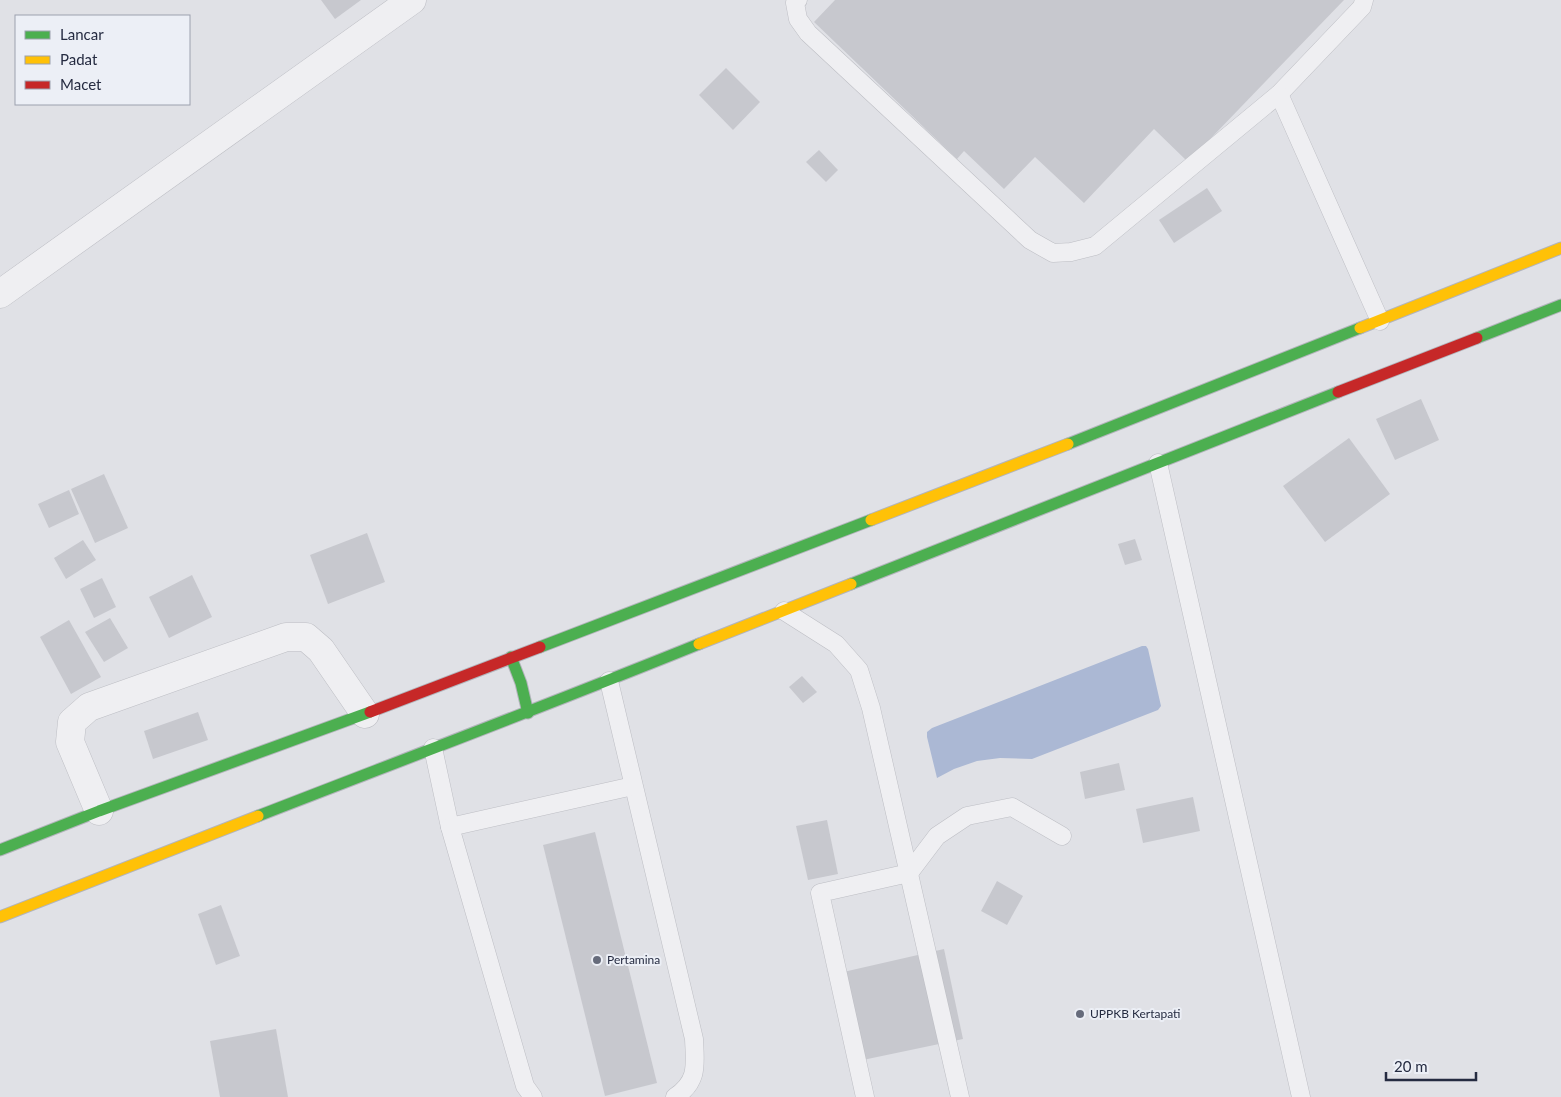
<svg xmlns="http://www.w3.org/2000/svg" width="1561" height="1097" font-family="Lato,sans-serif">
	<style>
		.water { fill: #abb8d4 }
		.building { fill: #c7c8ce }
		.lines { fill: none; stroke-linecap: round; stroke-linejoin: round }
		.lane-casing { stroke: #bdbec4; stroke-width: 19 }
		.street-casing { stroke: #bdbec4; stroke-width: 29 }
		.fast-casing { stroke: #b2b4bb; stroke-width: 13 }
		.slow-casing { stroke: #b2b4bb; stroke-width: 13 }
		.jam-casing { stroke: #b2b4bb; stroke-width: 13 }
		.lane { stroke: #efeff2; stroke-width: 18 }
		.street { stroke: #efeff2; stroke-width: 28 }
		.fast { stroke: #4caf50; stroke-width: 11 }
		.slow { stroke: #ffc107; stroke-width: 11 }
		.jam { stroke: #c62828; stroke-width: 11 }
		.poi-dot { fill: #666b7b; stroke: #eceff6; stroke-width: 2 }
		.labels { text-anchor: middle; stroke-width: 4; stroke-linejoin: round; paint-order: stroke }
		.poi-label { font-size: 12px; fill: #252b41; stroke: #eceff6; text-anchor: start }
	</style>
	<rect width="100%" height="100%" fill="#e0e1e6"/>
	<!-- water -->
	<path class="water" d="M1142,646H1146L1148,649L1161,706L1158,710L1032,759L1000,758L977,761L954,769L937,778L927,737V732L932,728Z"/>
	<!-- building -->
	<g class="building">
		<path d="M321,0H361L335,19Z"/>
		<path d="M835,0H1344L1188,162L1154,129L1084,203L1035,157L1004,189L964,151L957,159L814,22Z"/>
		<path d="M726,68L760,102L733,130L699,95Z"/>
		<path d="M819,150L838,170L826,182L806,162Z"/>
		<path d="M1207,188L1222,211L1174,243L1159,220Z"/>
		<path d="M1421,399L1439,440L1395,460L1376,419Z"/>
		<path d="M1349,438L1390,494L1325,542L1283,486Z"/>
		<path d="M104,474L128,528L95,543L71,489Z"/>
		<path d="M69,490L79,514L49,528L38,504Z"/>
		<path d="M367,533L385,582L328,604L310,555Z"/>
		<path d="M1135,539L1142,560L1125,565L1118,544Z"/>
		<path d="M83,540L96,560L66,579L54,558Z"/>
		<path d="M192,575L212,617L169,638L149,597Z"/>
		<path d="M102,578L116,607L94,618L80,589Z"/>
		<path d="M110,618L128,648L104,662L85,632Z"/>
		<path d="M69,620L101,677L71,694L40,637Z"/>
		<path d="M802,676L817,692L803,703L789,687Z"/>
		<path d="M198,712L208,740L153,759L144,731Z"/>
		<path d="M1119,763L1125,790L1085,799L1080,772Z"/>
		<path d="M1193,797L1200,831L1143,843L1136,809Z"/>
		<path d="M827,820L838,874L808,880L796,826Z"/>
		<path d="M595,832L657,1083L605,1096L543,845Z"/>
		<path d="M997,881L1023,896L1007,925L981,911Z"/>
		<path d="M221,905L240,956L216,965L198,914Z"/>
		<path d="M944,949L963,1039L858,1061L839,973Z"/>
		<path d="M276,1029L288,1097H220L210,1041Z"/>
	</g>
	<g class="lines">
		<!-- lane casing -->
		<g class="lane-casing">
			<g id="lane">
				<path d="M798,0L795,3L798,19L808,33L1030,240L1053,253L1071,252L1095,246L1279,94L1362,7L1364,0"/>
				<path d="M1279,94L1380,321"/>
				<path d="M1158,463L1301,1097"/>
				<path d="M784,611L836,644L859,670L871,708L960,1097"/>
				<path d="M609,681L694,1039C695,1064 699,1081 675,1097"/>
				<path d="M433,748L450,827L525,1086L533,1097"/>
				<path d="M450,827L633,786"/>
				<path d="M865,1097L820,893L909,873L937,836L967,816L1012,807L1062,836"/>
			</g>
		</g>
		<!-- street casing -->
		<g class="street-casing">
			<g id="street">
				<path d="M0,294L412,0"/>
				<path d="M99,811L70,742L72,722L89,707L286,637H306L321,650L365,714"/>
			</g>
		</g>
		<!-- fast casing -->
		<g class="fast-casing">
			<g id="fast">
				<path d="M1477,338L1561,305"/>
				<path d="M1068,444L1360,328"/>
				<path d="M851,584L1338,392"/>
				<path d="M540,647L871,520"/>
				<path d="M511,657L521,683L528,713"/>
				<path d="M258,816C405,759 553,703 699,644"/>
				<path d="M0,850L99,811L370,712"/>
			</g>
		</g>
		<!-- slow casing -->
		<g class="slow-casing">
			<g id="slow">
				<path d="M1360,328L1561,248"/>
				<path d="M871,520L1068,444"/>
				<path d="M699,644L851,584"/>
				<path d="M0,917L258,816"/>
			</g>
		</g>
		<!-- jam casing -->
		<g class="jam-casing">
			<g id="jam">
				<path d="M1338,392L1477,338"/>
				<path d="M370,712L540,647"/>
			</g>
		</g>
		<!-- lane -->
		<use href="#lane" class="lane"/>
		<!-- street -->
		<use href="#street" class="street"/>
		<!-- fast -->
		<use href="#fast" class="fast"/>
		<!-- slow -->
		<use href="#slow" class="slow"/>
		<!-- jam -->
		<use href="#jam" class="jam"/>
	</g>
	<!-- markers -->
	<g class="poi-dot">
		<circle cx="597" cy="960" r="5"/>
		<circle cx="1080" cy="1014" r="5"/>
	</g>
	<g class="labels">
		<!-- poi labels -->
		<g class="poi-label">
			<text x="607" y="964">Pertamina</text>
			<text x="1090" y="1018">UPPKB Kertapati</text>
		</g>
	</g>
	<!-- legend -->
	<rect x="15" y="15" width="175" height="90" fill="#eceff6" stroke="#9ca1ae"/>
	<rect x="25" y="31" width="25" height="8" fill="#4caf50" stroke="#9ca1ae"/>
	<text x="60" y="40" font-size="15" fill="#252b41">Lancar</text>
	<rect x="25" y="56" width="25" height="8" fill="#ffc107" stroke="#9ca1ae"/>
	<text x="60" y="65" font-size="15" fill="#252b41">Padat</text>
	<rect x="25" y="81" width="25" height="8" fill="#c62828" stroke="#9ca1ae"/>
	<text x="60" y="90" font-size="15" fill="#252b41">Macet</text>
	<!-- scale -->
	<path d="M1386 1072v8h90v-8" fill="none" stroke="#252b41" stroke-width="2.5"/>
	<text x="1394" y="1072" font-size="15" fill="#252b41" stroke="#eceff6" stroke-width="4" paint-order="stroke">20 m</text>
</svg>
